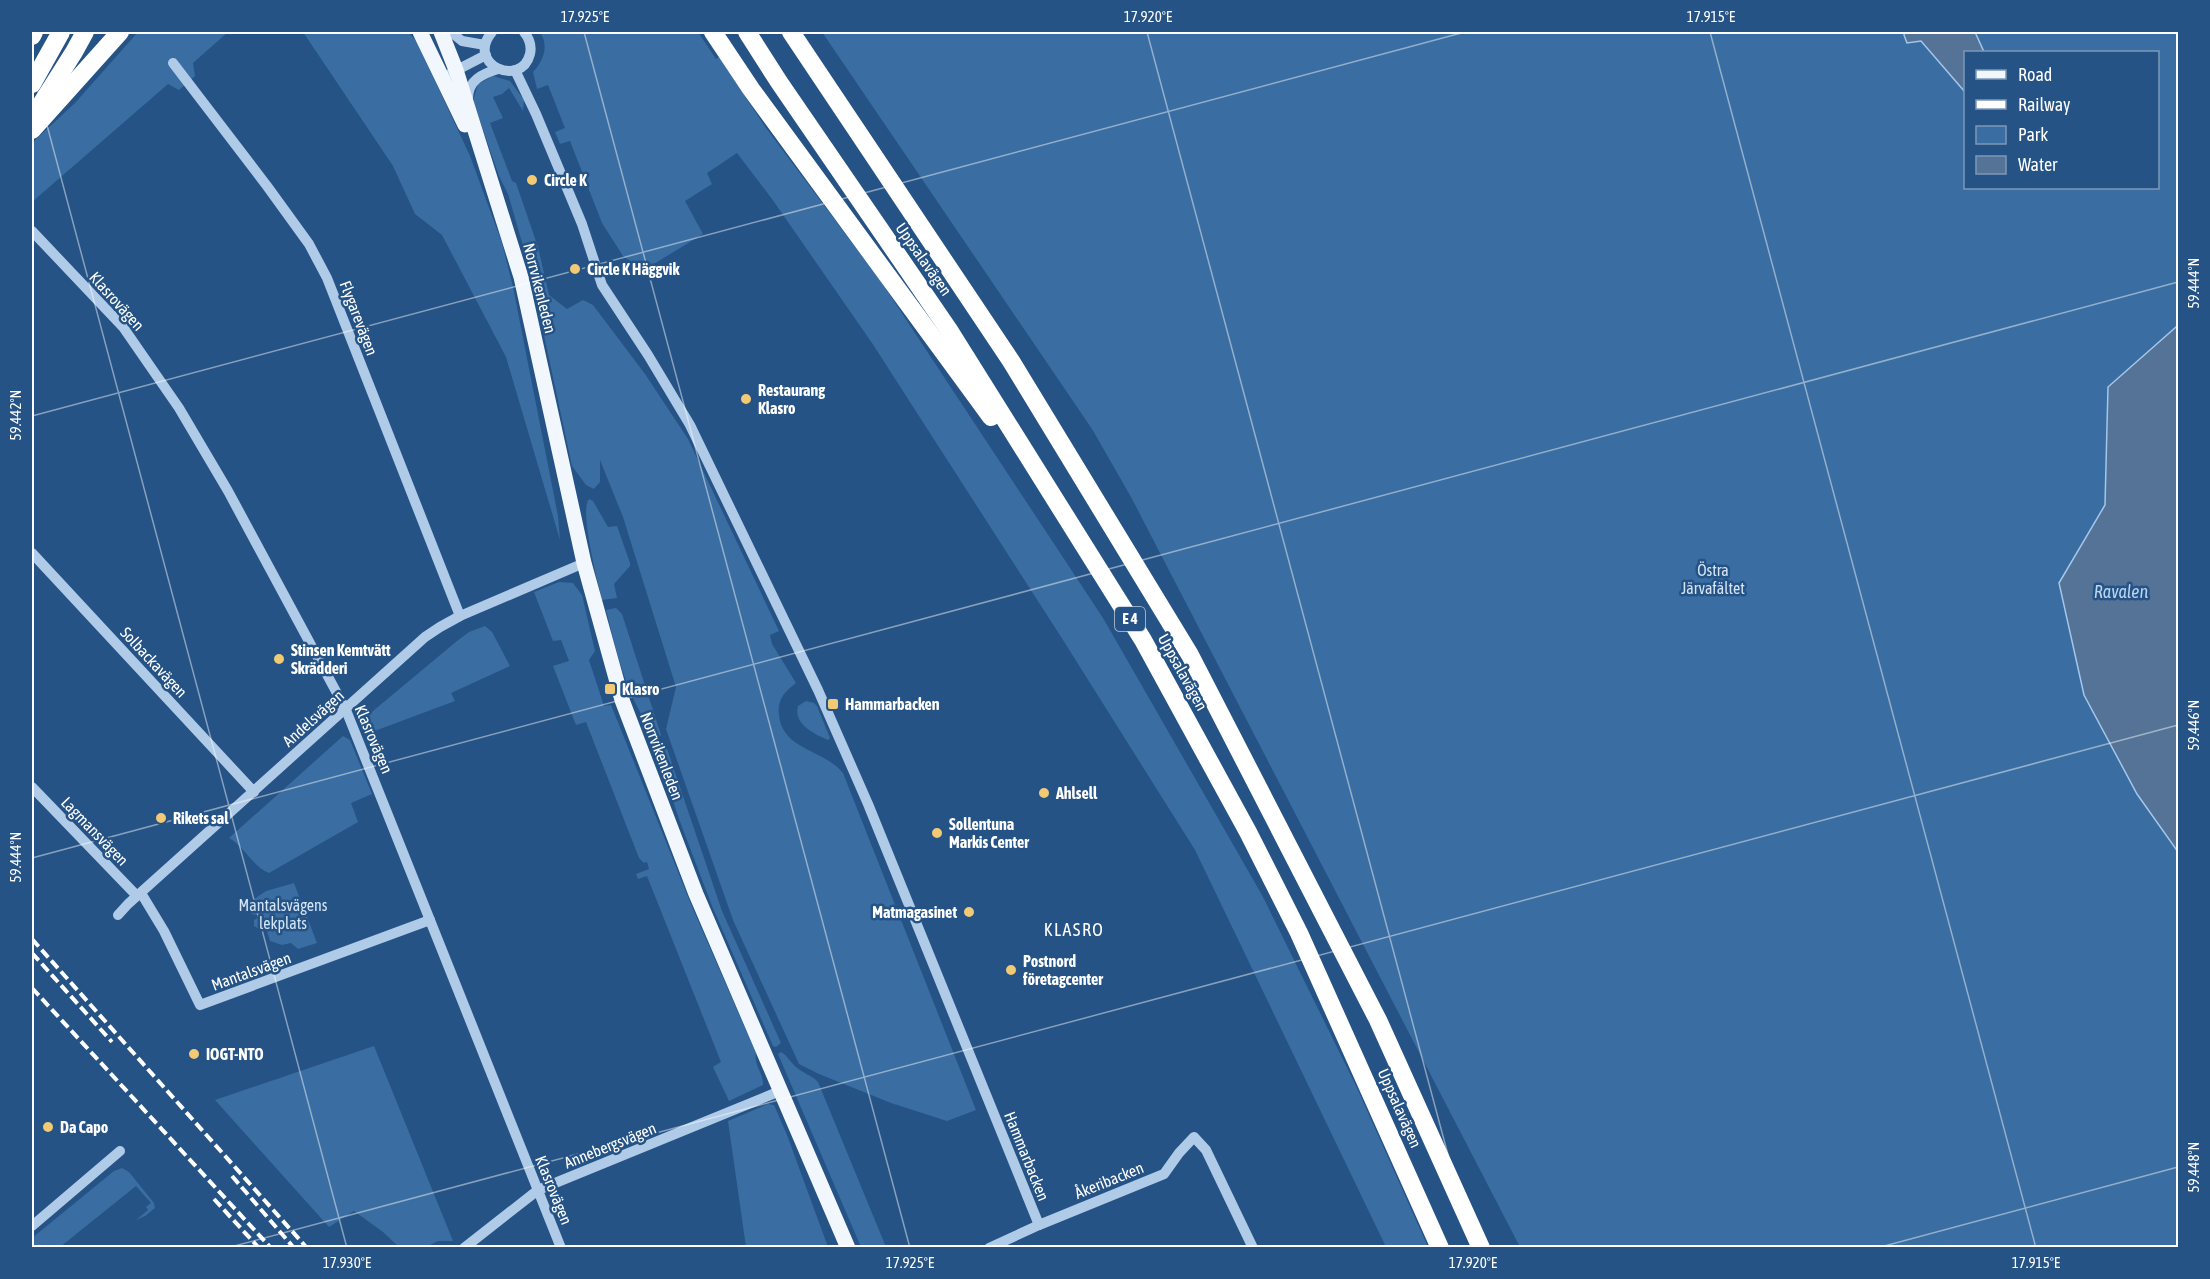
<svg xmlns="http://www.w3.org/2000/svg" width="2210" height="1279" font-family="'Asap Condensed',sans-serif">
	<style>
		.green { fill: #3a6da2; fill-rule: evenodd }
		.water { fill: #547397; stroke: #a4c7e9; stroke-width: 1.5 }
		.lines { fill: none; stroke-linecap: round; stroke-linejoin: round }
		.minor { stroke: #b0cbe8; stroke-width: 10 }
		.major { stroke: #f2f7fe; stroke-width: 15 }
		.highway { stroke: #fff; stroke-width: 18 }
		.rail { stroke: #fff; stroke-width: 4; stroke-dasharray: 10 4.5; stroke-linecap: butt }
		.ticks { fill: none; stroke: #fff; stroke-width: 1.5; stroke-opacity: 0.45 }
		.poi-dot { fill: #f2c974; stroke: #255386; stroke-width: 2 }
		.labels { text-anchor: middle; stroke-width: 5; stroke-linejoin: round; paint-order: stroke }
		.shield { fill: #255386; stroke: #becbdb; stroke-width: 1.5 }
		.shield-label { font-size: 15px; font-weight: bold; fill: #fff }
		.poi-label { font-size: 16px; font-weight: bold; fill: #fff; stroke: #255386; text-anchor: start }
		.street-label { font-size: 16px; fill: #fff; stroke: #255386 }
		.park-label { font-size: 16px; fill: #d4e5f6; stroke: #255386 }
		.water-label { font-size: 18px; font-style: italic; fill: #bcd5f0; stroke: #255386 }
		.neighbourhood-label { font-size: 18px; letter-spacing: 1.5px; fill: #fff; stroke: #255386 }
		.neatline { fill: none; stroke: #fff; stroke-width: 2 }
		.ticks-label { font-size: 15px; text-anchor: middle; fill: #fff }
	</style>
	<rect width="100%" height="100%" fill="#255386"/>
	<!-- green -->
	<g class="green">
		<path d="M138,32H228L193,63L195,76L179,90L168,84L32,202V143L75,103Z"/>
		<path d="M303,32H408L417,42L470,156L502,243L513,287L558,516L560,540L506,357L442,235L415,214L393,166Z"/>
		<path d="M540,32H698L716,59L719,57L766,128L880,280L1103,618L1262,895L1357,1088L1428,1247H1386L1195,850L1063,640L872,343L772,199L737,153L707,173L712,184L685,201L703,234L644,270L623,256L602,223L570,141L560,144L555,132L565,128L548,85L537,89L533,72C544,60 549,46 540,32Z"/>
		<path d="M822,32H2178V1247H1520L1131,497L1092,429ZM1966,52H2158V188H1966Z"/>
		<path d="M493,76L510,81L524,100L523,111L509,88L502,94L493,97L503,118L490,123L512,181L516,183L538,247L549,295L567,309L583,300L593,305L645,374L688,439L779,631L770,635L772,644L796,683C784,692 777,700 779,715C782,750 825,750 843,773L976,1110L947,1121L891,1103L819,1074L799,1064L733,920L666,729L676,687L623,517L600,460V482L594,489L586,485L572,466L530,270L508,194L499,176L473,101L478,84Z"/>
		<path d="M589,499L593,501L608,527L617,526L630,563V566L614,584L617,598L602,600C598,582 579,511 589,499Z"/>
		<path d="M559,582L573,583L582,595L595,651L589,660L604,706L611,705L693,909L756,1053C753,1064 764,1074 763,1085L729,1101L713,1067L721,1062L647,876L638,879L636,874L649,869L647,862L644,863L639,858L586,722L576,725L553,666L569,661L561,640L553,641L534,592Z"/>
		<path d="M616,608L622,614L661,735L660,737H657L653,724L646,722C624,687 616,649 606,610Z"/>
		<path d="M485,626L492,632L510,666L451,693L455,701L372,732L368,717L373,711L457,641L469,632Z"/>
		<path d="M806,701L814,703L817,706L830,738L828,740C814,734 793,724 798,706Z"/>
		<path d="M343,736L350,740L372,794L351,803L358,822L269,873C252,866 245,847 229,838Z"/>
		<path d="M662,745L667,749L722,911L781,1043L776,1047L773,1046L712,906L679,819L664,773L663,769L667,765L660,746Z"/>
		<path d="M294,883L317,943L298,949L291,943L282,945L270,941L266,928L259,929L254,926V920L261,916L251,914L247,904L266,891Z"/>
		<path d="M374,1046L453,1241H438L426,1247H399L383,1232L354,1211L329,1227L215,1100Z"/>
		<path d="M781,1052C788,1056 790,1062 796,1067C803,1073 811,1075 818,1082L886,1247H861L778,1054Z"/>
		<path d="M768,1104L774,1105L787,1135L828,1247H746L728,1121Z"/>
		<path d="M122,1168L129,1172L154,1203L155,1208L145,1216L136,1220L148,1210L146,1207L151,1203L136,1186L60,1247H32V1238L114,1171Z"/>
	</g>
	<!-- water -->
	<g class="water">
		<path d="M1905,32H1975L1984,52H1966L1965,92L1921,41L1907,43L1904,35Z"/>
		<path d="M2176,327H2178V852L2137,794L2084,695L2059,583L2105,505L2108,387Z"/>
	</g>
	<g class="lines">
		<!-- minor -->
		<g class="minor">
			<path d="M451,32L462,41L485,45"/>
			<path d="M492,32C465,64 521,89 530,54C532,45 529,38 524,32"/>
			<path d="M173,63L267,186L309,244L327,278L460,616"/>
			<path d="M515,70L536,114L582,224L602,285L648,355L690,425L818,690L868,804L1039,1225L989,1248"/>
			<path d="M451,73L486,55"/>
			<path d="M468,99C468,80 482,74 498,69"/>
			<path d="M32,231L123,327L179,408L228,491L346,710L561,1248"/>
			<path d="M32,553L254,792"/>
			<path d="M32,787L137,896"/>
			<path d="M141,893L164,931L200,1005L430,920"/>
			<path d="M118,915L128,904L425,637L440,627L460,616L584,563"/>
			<path d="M1039,1225L1164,1174L1179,1153L1194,1137L1206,1150L1253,1248"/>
			<path d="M32,1226L120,1151"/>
			<path d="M464,1248L538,1190L780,1091"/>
		</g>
		<!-- major -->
		<g class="major">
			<path d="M420,32L465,125"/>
			<path d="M441,32L456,70L521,277L584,563L622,700L696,894L848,1248"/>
		</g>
		<!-- highway -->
		<g class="highway">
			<path d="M713,32L751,89L991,417"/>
			<path d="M747,32L779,82L949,330L1143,640L1248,832L1299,933L1440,1248"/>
			<path d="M791,32L1011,361L1190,655L1378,1020L1481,1248"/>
			<path d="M32,36L34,32"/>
			<path d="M32,84L61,32"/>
			<path d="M36,112L74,52L85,32"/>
			<path d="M32,130L120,32"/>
		</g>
		<!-- rail -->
		<g class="rail">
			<path d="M32,939L307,1248"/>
			<path d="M32,953L112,1042"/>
			<path d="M32,988L271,1248"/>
			<path d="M232,1176L294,1248"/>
			<path d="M214,1199L259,1248"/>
		</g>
	</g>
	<!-- ticks -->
	<path class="ticks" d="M584,32L910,1248M1147,32L1473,1248M1710,32L2036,1248M32,69L347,1248M32,416L1465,32M32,858L2178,282M227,1248L2178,725M1877,1248L2178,1167"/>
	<!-- markers -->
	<g class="poi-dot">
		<circle cx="532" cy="180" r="6"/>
		<circle cx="575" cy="269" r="6"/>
		<circle cx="746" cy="399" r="6"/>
		<circle cx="279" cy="659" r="6"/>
		<rect x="604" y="683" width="12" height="12" rx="3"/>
		<rect x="827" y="698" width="12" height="12" rx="3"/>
		<circle cx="1044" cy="793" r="6"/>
		<circle cx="161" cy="818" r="6"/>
		<circle cx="937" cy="833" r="6"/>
		<circle cx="969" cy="912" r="6"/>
		<circle cx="1011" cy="970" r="6"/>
		<circle cx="194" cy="1054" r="6"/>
		<circle cx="48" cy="1127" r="6"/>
	</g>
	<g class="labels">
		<!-- shield labels -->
		<rect class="shield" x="1115" y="607" width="30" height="24" rx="4.5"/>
		<g class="shield-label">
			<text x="1130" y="624">E 4</text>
		</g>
		<!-- poi labels -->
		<g class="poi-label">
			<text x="544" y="186">Circle K</text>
			<text x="587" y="275">Circle K Häggvik</text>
			<text x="758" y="396">Restaurang<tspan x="758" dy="18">Klasro</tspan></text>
			<text x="291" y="656">Stinsen Kemtvätt<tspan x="291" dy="18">Skrädderi</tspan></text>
			<text x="622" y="695">Klasro</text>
			<text x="845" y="710">Hammarbacken</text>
			<text x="1056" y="799">Ahlsell</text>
			<text x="173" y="824">Rikets sal</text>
			<text x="949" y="830">Sollentuna<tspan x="949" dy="18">Markis Center</tspan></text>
			<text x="957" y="918" text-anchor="end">Matmagasinet</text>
			<text x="1023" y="967">Postnord<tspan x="1023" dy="18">företagcenter</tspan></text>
			<text x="206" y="1060">IOGT-NTO</text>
			<text x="60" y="1133">Da Capo</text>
		</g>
		<!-- street labels -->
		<g class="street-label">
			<text transform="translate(924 259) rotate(55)" y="6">Uppsalavägen</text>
			<text transform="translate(540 288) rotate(76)" y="6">Norrvikenleden</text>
			<text transform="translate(117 301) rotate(48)" y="6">Klasrovägen</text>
			<text transform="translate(359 318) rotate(69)" y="6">Flygarevägen</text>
			<text transform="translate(154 662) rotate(47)" y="6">Solbackavägen</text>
			<text transform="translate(1183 672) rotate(61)" y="6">Uppsalavägen</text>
			<text transform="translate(313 718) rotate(-42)" y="6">Andelsvägen</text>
			<text transform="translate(374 739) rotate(67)" y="6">Klasrovägen</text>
			<text transform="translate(662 756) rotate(69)" y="6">Norrvikenleden</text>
			<text transform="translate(95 831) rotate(46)" y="6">Lagmansvägen</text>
			<text transform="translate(251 971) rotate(-20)" y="6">Mantalsvägen</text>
			<text transform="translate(1400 1108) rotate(66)" y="6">Uppsalavägen</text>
			<text transform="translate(610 1145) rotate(-22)" y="6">Annebergsvägen</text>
			<text transform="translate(1027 1156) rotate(68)" y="6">Hammarbacken</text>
			<text transform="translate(1109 1180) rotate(-22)" y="6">Åkeribacken</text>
			<text transform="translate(554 1190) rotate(68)" y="6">Klasrovägen</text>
		</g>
		<!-- park labels -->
		<g class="park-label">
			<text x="1713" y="576">Östra<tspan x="1713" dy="18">Järvafältet</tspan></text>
			<text x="283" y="911">Mantalsvägens<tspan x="283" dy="18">lekplats</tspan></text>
		</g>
		<!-- water labels -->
		<g class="water-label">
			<text x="2121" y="598">Ravalen</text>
		</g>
		<!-- neighbourhood labels -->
		<g class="neighbourhood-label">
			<text x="1074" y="936">KLASRO</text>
		</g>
	</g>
	<!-- border -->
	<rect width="2210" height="1279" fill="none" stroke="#255386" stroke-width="66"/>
	<!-- legend -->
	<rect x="1964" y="51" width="195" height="138" fill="#255386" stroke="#7c98b6" stroke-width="1.5"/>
	<rect x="1976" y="70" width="30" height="9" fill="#f2f7fe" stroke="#7c98b6" stroke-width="1.5"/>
	<text x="2018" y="81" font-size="18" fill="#ffffff">Road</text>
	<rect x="1976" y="100" width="30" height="9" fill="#ffffff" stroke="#7c98b6" stroke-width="1.5"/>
	<text x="2018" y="111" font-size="18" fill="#ffffff">Railway</text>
	<rect x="1976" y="126" width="30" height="18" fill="#3a6da2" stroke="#7c98b6" stroke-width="1.5"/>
	<text x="2018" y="141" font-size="18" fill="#ffffff">Park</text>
	<rect x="1976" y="156" width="30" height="18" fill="#547397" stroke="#7c98b6" stroke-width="1.5"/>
	<text x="2018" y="171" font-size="18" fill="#ffffff">Water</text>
	<rect x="33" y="33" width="2144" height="1213" class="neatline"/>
	<g class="ticks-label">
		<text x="585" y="22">17.925°E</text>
		<text x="1148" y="22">17.920°E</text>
		<text x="1711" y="22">17.915°E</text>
		<text transform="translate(2194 283) rotate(-90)" y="5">59.444°N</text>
		<text transform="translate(16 415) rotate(-90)" y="5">59.442°N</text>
		<text transform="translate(2194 725) rotate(-90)" y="5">59.446°N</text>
		<text transform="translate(16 857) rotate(-90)" y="5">59.444°N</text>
		<text transform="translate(2194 1167) rotate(-90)" y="5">59.448°N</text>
		<text x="347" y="1268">17.930°E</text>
		<text x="910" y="1268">17.925°E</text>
		<text x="1473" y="1268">17.920°E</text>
		<text x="2036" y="1268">17.915°E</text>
	</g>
</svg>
